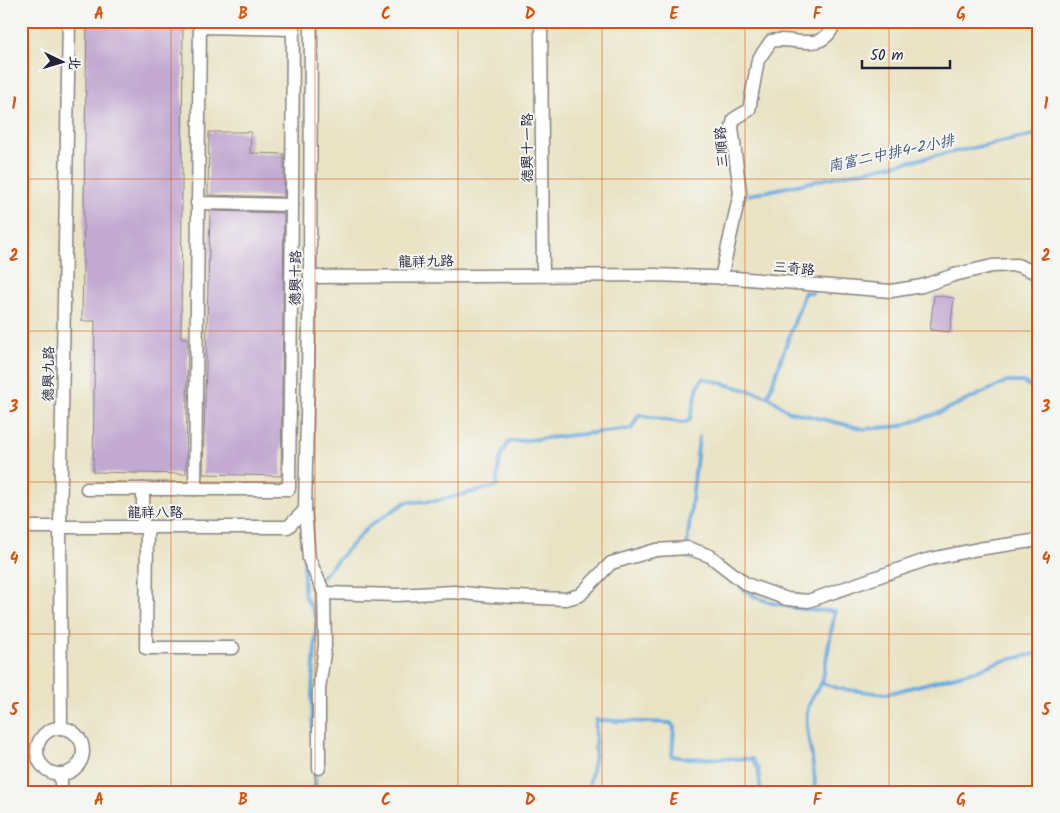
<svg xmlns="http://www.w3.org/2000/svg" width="1060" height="813" font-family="Kalam,'LXGW WenKai TC',sans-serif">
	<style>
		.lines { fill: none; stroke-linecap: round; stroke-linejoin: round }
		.stream { stroke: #6aabde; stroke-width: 4 }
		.building { fill: #c2a9d1 }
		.minor-casing { stroke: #868280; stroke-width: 15 }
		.minor { stroke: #fff; stroke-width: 12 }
		.grid { fill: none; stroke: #d45411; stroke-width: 1; stroke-opacity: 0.55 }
		.labels { text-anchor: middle; stroke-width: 4; stroke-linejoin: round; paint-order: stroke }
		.street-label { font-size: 14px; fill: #22223b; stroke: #f6f6f2 }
		.water-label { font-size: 15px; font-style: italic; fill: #3f597c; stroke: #f6f6f2 }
		.neatline { fill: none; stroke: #d45411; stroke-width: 2 }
		.grid-label { font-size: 16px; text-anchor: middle; font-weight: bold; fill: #d45411 }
	</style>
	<rect width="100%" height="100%" fill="#f6f6f2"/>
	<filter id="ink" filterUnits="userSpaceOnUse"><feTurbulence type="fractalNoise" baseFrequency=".02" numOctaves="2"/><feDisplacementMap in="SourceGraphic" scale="10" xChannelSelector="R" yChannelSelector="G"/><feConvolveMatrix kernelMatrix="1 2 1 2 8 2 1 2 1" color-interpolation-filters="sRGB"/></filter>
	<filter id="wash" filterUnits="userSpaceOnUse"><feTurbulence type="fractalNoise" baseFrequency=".0096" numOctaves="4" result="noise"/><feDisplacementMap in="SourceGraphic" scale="20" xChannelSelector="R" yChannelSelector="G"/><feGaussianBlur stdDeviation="1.12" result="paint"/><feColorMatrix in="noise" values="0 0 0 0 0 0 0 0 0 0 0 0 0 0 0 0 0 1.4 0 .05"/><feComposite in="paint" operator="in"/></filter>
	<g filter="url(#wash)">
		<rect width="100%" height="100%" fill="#e9e3c4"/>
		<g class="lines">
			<!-- stream -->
			<g class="stream">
				<path d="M749,195L1039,134"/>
				<path d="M768,396L805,292L812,293L814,288"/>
				<path d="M687,545L699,437"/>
				<path d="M686,557L704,559"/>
				<path d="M304,559V594L317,618L312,692L313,744"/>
				<path d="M320,579L368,527L406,502L436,501L497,486C498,470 498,456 509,442L631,429L639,415L683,423L690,420L698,386L703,378L768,396L788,411L864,429L901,426L941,412L1006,382H1023L1039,392"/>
				<path d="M741,587C761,606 807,611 835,611L822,683"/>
				<path d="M314,768L316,792"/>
				<path d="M589,786L595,755L596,720L671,723L674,728L672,756L685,758L752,759L758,768L761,792"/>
				<path d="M812,792C816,785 815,780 814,773C811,737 795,713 822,683L840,689L886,694L975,671L998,662L1039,653"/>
			</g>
		</g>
		<g id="blocks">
			<!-- building -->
			<g class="building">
				<path d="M87,21H183L181,338H188L186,474L93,472L95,321H82Z"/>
				<path d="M209,132H251L250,153L284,154V197L208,195Z"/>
				<path d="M210,211L284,213L281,476L203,474Z"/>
				<path d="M934,295L954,298L950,332L930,330Z"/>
			</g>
		</g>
	</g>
	<g filter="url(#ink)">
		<use href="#blocks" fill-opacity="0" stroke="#868280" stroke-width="1"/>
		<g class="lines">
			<!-- minor casing -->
			<g class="minor-casing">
				<g id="minor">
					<path d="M541,21L543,275"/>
					<path d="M200,27L293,29"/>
					<path d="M292,205L293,21"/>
					<path d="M310,277L655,275L736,278L891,291L922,286L954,275L992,266L1017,265L1039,274"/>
					<path d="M721,278L740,193L732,127L734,119L749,110L758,60L771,41C793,35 824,57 835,21"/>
					<path d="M87,489H143V527"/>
					<path d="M143,489H195L200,21"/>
					<path d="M195,489H289L292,205L197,203"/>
					<path d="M305,510L309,559L324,593L325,646L319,689V768"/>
					<path d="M21,527H288L305,510L310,277L311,21"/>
					<path d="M147,527L146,648H233"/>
					<path d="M324,593L397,595L454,592L492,596L566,599L580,595L611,563L656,550L688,548L710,556L746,584L787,599L808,601L926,560L978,549L1039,540"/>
					<circle cx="60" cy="751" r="23"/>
					<path d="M61,728L60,527L69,21"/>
					<path d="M61,792V775"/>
				</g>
			</g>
			<!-- minor -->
			<use href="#minor" class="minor"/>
		</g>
	</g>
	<!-- grid -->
	<path class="grid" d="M171,21V792M315,21V792M458,21V792M602,21V792M745,21V792M889,21V792M21,179H1039M21,331H1039M21,482H1039M21,634H1039"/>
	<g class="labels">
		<!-- street labels -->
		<g class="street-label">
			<text transform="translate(721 147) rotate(-94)" y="5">三順路</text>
			<text transform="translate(527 148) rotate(-90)" y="5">德興十一路</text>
			<text transform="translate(426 261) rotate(-1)" y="5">龍祥九路</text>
			<text transform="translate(794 268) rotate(5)" y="5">三奇路</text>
			<text transform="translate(295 278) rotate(-89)" y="5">德興十路</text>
			<text transform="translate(48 374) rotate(-89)" y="5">德興九路</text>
			<text x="155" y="517">龍祥八路</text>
		</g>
		<!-- water labels -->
		<g class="water-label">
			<text transform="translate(891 153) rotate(-12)" y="5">南富二中排4-2小排</text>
		</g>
	</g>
	<!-- margin -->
	<rect width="1060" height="813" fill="none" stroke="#f6f6f2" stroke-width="55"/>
	<!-- north arrow -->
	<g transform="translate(62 62) rotate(95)" stroke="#f6f6f2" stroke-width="4" paint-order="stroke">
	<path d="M0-4L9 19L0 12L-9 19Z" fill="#22223b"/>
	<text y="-8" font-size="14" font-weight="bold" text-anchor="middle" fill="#22223b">北</text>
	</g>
	<!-- scale -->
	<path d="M862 60v8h88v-8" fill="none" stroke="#22223b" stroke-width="2.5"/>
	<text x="870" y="60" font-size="15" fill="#22223b" stroke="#f6f6f2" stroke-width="4" paint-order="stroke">50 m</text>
	<rect x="28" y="28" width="1004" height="758" class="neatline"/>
	<g class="grid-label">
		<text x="99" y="19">A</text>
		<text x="243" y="19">B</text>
		<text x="386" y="19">C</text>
		<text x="530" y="19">D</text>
		<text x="674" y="19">E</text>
		<text x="817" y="19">F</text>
		<text x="961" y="19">G</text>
		<text x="14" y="109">1</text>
		<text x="1046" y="109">1</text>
		<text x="14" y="261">2</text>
		<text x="1046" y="261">2</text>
		<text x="14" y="412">3</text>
		<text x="1046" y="412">3</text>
		<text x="14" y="564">4</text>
		<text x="1046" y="564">4</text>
		<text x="14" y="715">5</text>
		<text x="1046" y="715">5</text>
		<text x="99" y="805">A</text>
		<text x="243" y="805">B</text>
		<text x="386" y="805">C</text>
		<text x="530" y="805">D</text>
		<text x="674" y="805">E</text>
		<text x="817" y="805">F</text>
		<text x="961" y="805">G</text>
	</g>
</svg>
